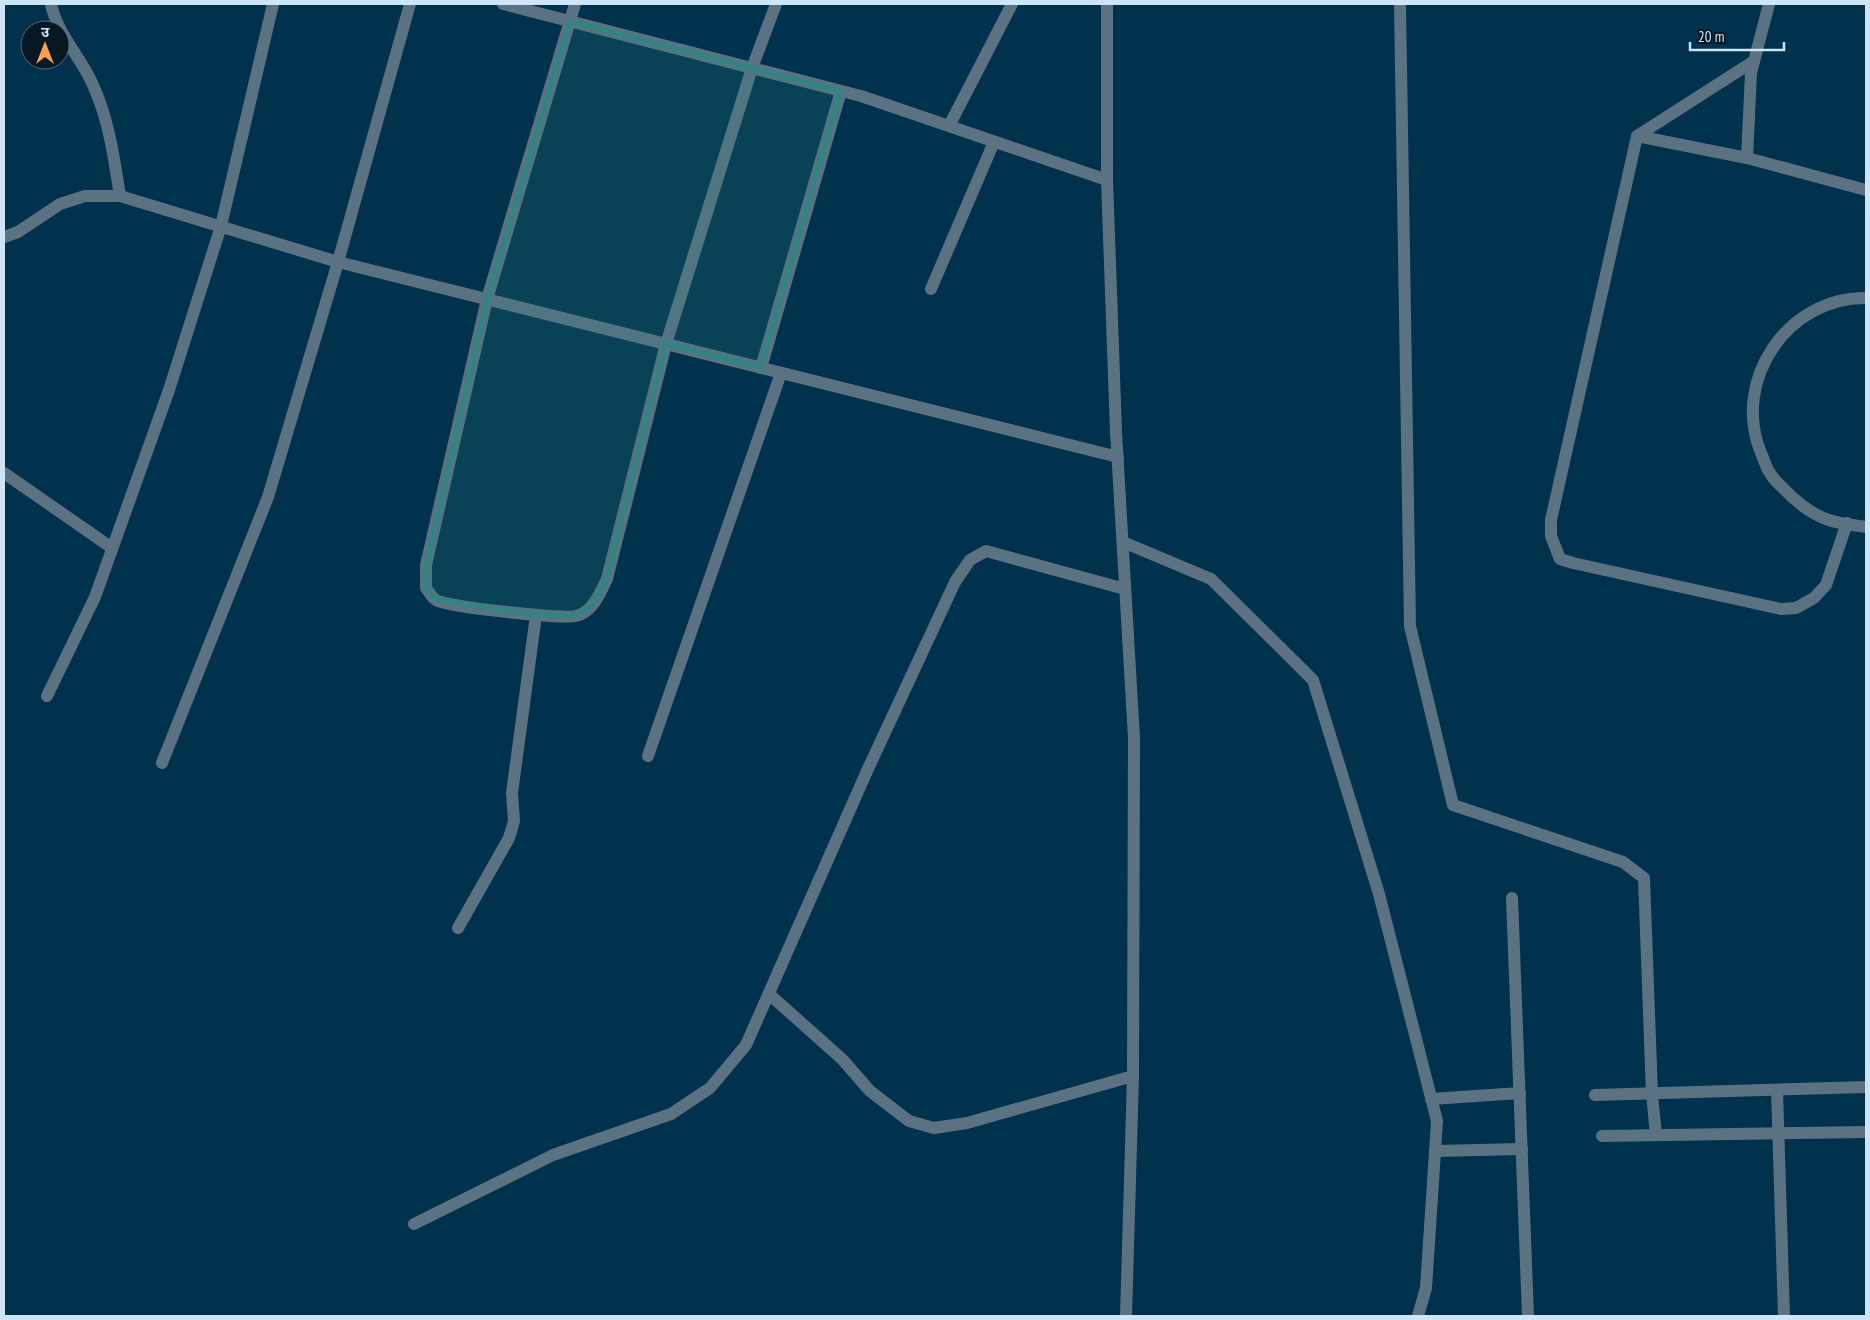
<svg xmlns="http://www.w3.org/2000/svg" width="1870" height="1320" font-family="'PT Sans Narrow','Noto Sans Devanagari',sans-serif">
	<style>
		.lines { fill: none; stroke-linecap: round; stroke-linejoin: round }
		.minor { stroke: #5b7283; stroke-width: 12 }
		.marked { fill: #2c8782; fill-opacity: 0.2; stroke: #2c8782; stroke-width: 4; stroke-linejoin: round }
	</style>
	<rect width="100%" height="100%" fill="#00314d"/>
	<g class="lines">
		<!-- minor -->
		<g class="minor">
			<path d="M51,4C57,34 81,57 93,85C109,120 114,158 120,196"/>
			<path d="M503,4L861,96L1107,180"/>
			<path d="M575,4L487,299L426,565V588C429,592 432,598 436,600C446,607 562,619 576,616C593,612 600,593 607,579L666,344L752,68L776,4"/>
			<path d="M1107,4V180L1116,432L1134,738L1133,1076L1126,1316"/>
			<path d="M1400,4L1410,626L1453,805L1623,862L1644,878L1652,1094L1656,1135"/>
			<path d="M1769,4L1751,73L1747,158L1866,190"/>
			<path d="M1754,61L1637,136L1551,520V536L1560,559L1573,563L1781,609L1796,608L1814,598L1826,585L1847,523"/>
			<path d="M949,126L1012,4"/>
			<path d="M1637,136L1747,158"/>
			<path d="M4,237L18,232L60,204L85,196H120L338,262L1118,457"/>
			<path d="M931,289L994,142"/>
			<path d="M1866,298C1788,297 1731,380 1761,453C1764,459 1766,468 1770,473C1773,479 1778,483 1783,488C1794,500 1812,515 1829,520C1840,524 1854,525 1866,527"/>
			<path d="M761,368L841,91"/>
			<path d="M4,473L112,548"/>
			<path d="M1123,542L1211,579L1313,680L1379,894L1437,1121L1426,1288L1418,1316"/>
			<path d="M47,696L95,597L169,390L221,226L273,4"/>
			<path d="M648,756L781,373"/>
			<path d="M162,763L268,497L338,262L410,4"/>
			<path d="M1512,898L1528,1316"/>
			<path d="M458,928L509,838L514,821L512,793L536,615"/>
			<path d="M769,994L842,1059L870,1091L909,1121L934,1128L967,1123L1133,1076"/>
			<path d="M1777,1090L1784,1316"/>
			<path d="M1595,1095L1866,1087"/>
			<path d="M1431,1099L1520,1093"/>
			<path d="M1602,1136L1866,1132"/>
			<path d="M1435,1151L1522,1149"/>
			<path d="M414,1224L553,1155L671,1114L710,1088L746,1045L867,771L955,582L970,560L986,551L1125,589"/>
		</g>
	</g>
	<!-- marked area -->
	<path class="marked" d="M570,21L841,91L761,368L666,344L607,579L594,605L576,616L536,615L436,600L426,588V565L487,299Z"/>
	<!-- border -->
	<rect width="1870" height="1320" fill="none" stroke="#cde5f6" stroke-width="10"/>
	<!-- north arrow -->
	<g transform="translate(45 45)"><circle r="24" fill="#051824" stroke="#556a78"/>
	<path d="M0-4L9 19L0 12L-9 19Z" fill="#fa9f4f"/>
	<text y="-8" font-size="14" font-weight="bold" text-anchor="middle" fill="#cde5f6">उ</text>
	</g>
	<!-- scale -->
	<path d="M1690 42v8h94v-8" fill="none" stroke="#cde5f6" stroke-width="2.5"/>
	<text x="1698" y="42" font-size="15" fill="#cde5f6" stroke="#051824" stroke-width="4" paint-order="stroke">20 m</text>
</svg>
